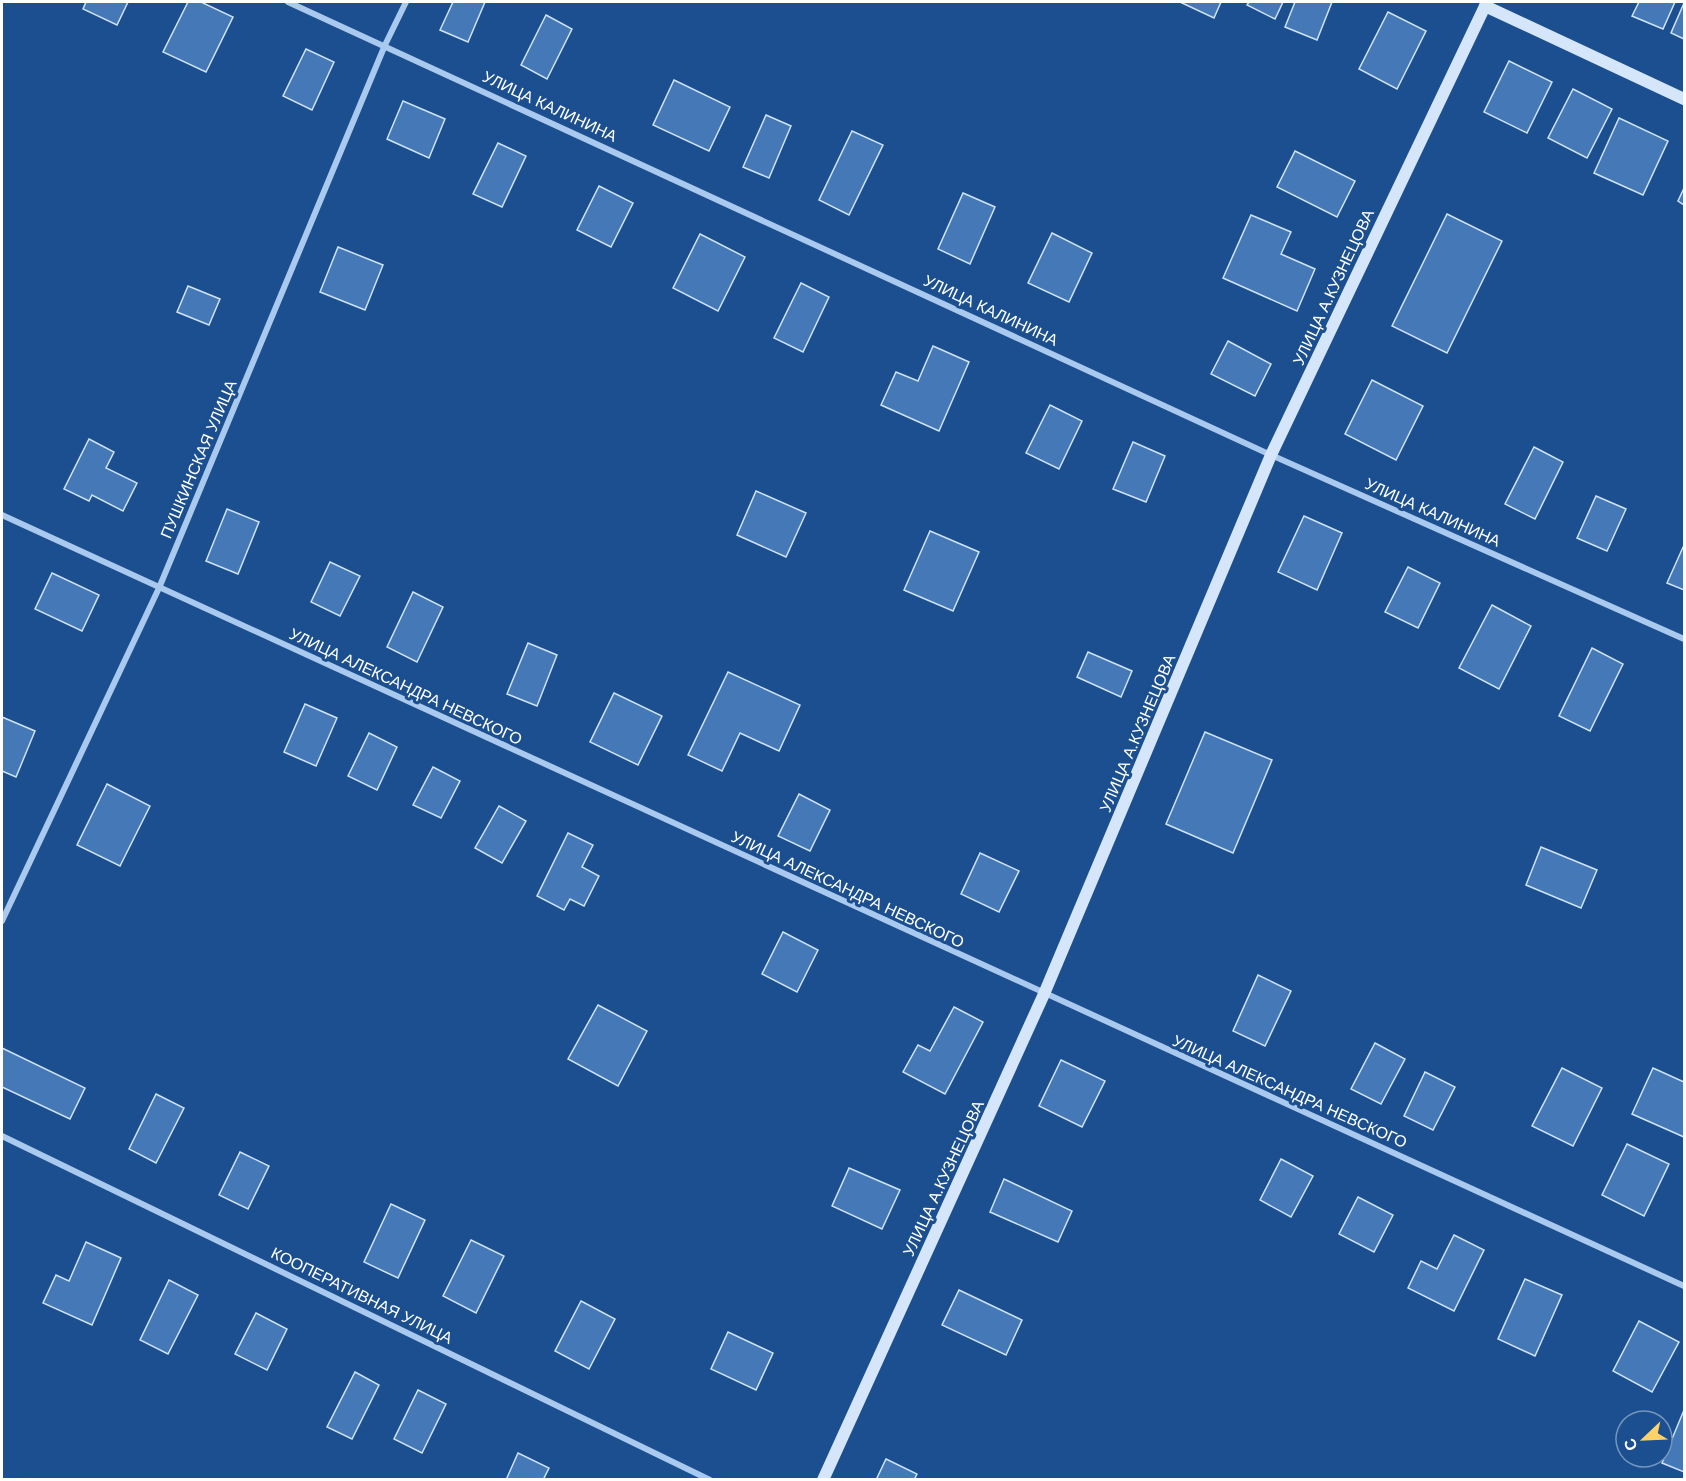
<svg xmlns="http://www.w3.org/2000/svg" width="1686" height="1481" font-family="Helvetica,sans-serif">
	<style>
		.building { fill: #4478b7; stroke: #cfe3fa; stroke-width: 1.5 }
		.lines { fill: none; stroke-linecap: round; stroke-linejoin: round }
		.street { stroke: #a9c9ee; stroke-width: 6 }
		.secondary { stroke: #d6e6fa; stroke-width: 12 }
		.labels { text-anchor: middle; stroke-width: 6; stroke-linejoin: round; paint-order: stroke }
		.street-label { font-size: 16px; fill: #fff; stroke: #1b4f8f }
	</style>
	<rect width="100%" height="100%" fill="#1b4f8f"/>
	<!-- building -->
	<g class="building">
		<path d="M86,2H128L117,25L83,9Z"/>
		<path d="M188,2H201L233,17L206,72L163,52Z"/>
		<path d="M453,2H485L468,42L440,30Z"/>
		<path d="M1180,2H1221L1214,18Z"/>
		<path d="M1249,2H1283L1275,19L1247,5Z"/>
		<path d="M1295,2H1332L1317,40L1285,27Z"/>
		<path d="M1639,2H1675L1663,29L1632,16Z"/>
		<path d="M1684,3V39L1671,33Z"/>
		<path d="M1388,12L1426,31L1397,89L1359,69Z"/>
		<path d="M546,15L572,29L547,79L521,65Z"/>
		<path d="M306,49L334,62L312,110L283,96Z"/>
		<path d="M1509,61L1552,82L1527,133L1484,112Z"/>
		<path d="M674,80L730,107L709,151L653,125Z"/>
		<path d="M1573,89L1612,109L1587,158L1548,138Z"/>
		<path d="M403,101L445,119L429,158L387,139Z"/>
		<path d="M766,115L791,126L769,178L743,167Z"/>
		<path d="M1619,118L1668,141L1643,195L1594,173Z"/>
		<path d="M852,131L883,145L849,215L819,200Z"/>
		<path d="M498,143L526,156L502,207L473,194Z"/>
		<path d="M1295,151L1355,181L1337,217L1277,187Z"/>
		<path d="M599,186L633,203L611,247L577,230Z"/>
		<path d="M1684,188V205L1678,201Z"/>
		<path d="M963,193L995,207L970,264L938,249Z"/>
		<path d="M1447,214L1502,241L1447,353L1392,326Z"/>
		<path d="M1251,215L1291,232L1281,254L1315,269L1297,311L1223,278Z"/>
		<path d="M1052,233L1092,253L1069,302L1028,283Z"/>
		<path d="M700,234L745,257L718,311L673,288Z"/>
		<path d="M338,247L383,265L365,310L320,292Z"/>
		<path d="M801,283L829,297L803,352L774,338Z"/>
		<path d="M188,286L220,299L209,325L177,312Z"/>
		<path d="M1228,341L1271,364L1255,396L1211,374Z"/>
		<path d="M933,346L969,362L939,431L881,405L896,372L918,381Z"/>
		<path d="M1372,380L1423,406L1396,460L1345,434Z"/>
		<path d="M1050,405L1082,421L1059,469L1026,453Z"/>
		<path d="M89,439L114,452L106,468L137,483L123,511L92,495L89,501L64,489Z"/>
		<path d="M1133,442L1165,456L1146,502L1113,489Z"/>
		<path d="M1534,447L1563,462L1535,519L1505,504Z"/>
		<path d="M756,491L806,513L786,557L737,535Z"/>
		<path d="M1596,496L1626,509L1607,551L1577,538Z"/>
		<path d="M227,509L259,522L238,574L206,561Z"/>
		<path d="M1304,516L1342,533L1317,590L1278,572Z"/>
		<path d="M930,531L979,552L953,611L904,590Z"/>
		<path d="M1684,545V590L1667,583Z"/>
		<path d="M330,562L360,576L340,616L311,602Z"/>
		<path d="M1408,567L1440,583L1418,628L1385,612Z"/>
		<path d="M52,573L99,595L82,631L35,609Z"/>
		<path d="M413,592L443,607L417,662L387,647Z"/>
		<path d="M1492,605L1531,626L1499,689L1459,668Z"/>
		<path d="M528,643L557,655L537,706L507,694Z"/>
		<path d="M1592,648L1623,664L1590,731L1559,716Z"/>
		<path d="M1088,652L1132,671L1121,697L1077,677Z"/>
		<path d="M728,672L800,705L779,751L740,733L722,771L688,755Z"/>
		<path d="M614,693L662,716L638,765L590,742Z"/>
		<path d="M305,704L337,718L316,766L284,752Z"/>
		<path d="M2,717L35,731L16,777L2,771Z"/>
		<path d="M1205,732L1272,760L1233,853L1166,824Z"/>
		<path d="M369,733L397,747L377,790L348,776Z"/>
		<path d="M433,767L460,781L441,818L413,805Z"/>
		<path d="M107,784L150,806L120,866L77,845Z"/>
		<path d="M799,794L830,810L810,851L778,836Z"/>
		<path d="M499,806L526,821L502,863L475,848Z"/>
		<path d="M568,833L593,845L582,867L599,876L584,906L570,899L564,910L537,896Z"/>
		<path d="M1541,847L1597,870L1581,908L1526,885Z"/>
		<path d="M980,853L1019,871L999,912L961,894Z"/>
		<path d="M783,932L818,950L797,992L762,974Z"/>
		<path d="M1258,975L1291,991L1265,1046L1233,1031Z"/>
		<path d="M598,1005L647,1031L618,1086L568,1059Z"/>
		<path d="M954,1007L983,1022L945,1094L903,1072L918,1045L930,1051Z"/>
		<path d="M1375,1043L1405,1059L1381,1104L1351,1089Z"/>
		<path d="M2,1048L85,1088L70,1119L2,1087Z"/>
		<path d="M1061,1060L1105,1081L1082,1127L1039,1106Z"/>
		<path d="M1562,1068L1602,1088L1573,1146L1532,1126Z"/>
		<path d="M1653,1068L1684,1082V1137L1632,1114Z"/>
		<path d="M1425,1072L1455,1087L1433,1130L1404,1116Z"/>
		<path d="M156,1094L184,1108L156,1163L129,1149Z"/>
		<path d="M1627,1144L1669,1164L1644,1216L1602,1195Z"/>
		<path d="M240,1152L269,1166L248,1209L219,1195Z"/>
		<path d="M1281,1159L1313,1176L1291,1217L1260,1200Z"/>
		<path d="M849,1168L900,1190L882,1229L832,1206Z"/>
		<path d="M1004,1179L1072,1211L1058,1242L990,1212Z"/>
		<path d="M1358,1197L1393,1215L1374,1252L1339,1234Z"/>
		<path d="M391,1204L425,1220L398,1278L364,1262Z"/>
		<path d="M1454,1235L1484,1250L1454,1311L1408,1288L1421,1261L1437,1269Z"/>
		<path d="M471,1240L504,1256L476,1313L443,1296Z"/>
		<path d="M86,1242L121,1258L92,1325L43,1303L56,1275L69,1281Z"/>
		<path d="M1525,1279L1562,1295L1535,1356L1498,1339Z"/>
		<path d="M169,1280L198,1295L168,1354L140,1340Z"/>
		<path d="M959,1290L1022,1320L1006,1355L942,1325Z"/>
		<path d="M581,1301L615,1319L589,1369L555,1351Z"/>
		<path d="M256,1313L287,1329L267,1370L235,1354Z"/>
		<path d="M1639,1321L1679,1342L1652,1392L1613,1371Z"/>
		<path d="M728,1332L773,1353L756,1390L711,1369Z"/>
		<path d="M355,1372L379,1385L352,1439L327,1427Z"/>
		<path d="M418,1390L446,1404L422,1453L394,1439Z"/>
		<path d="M1684,1410V1472L1662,1463Z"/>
		<path d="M518,1453L549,1468L543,1480H506Z"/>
		<path d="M886,1459L917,1474L914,1480H876Z"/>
	</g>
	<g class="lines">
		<!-- street -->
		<g class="street">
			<path d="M288,2L1271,455L1684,639"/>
			<path d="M2,515L1684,1286"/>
			<path d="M2,921L159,588L385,45L406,2"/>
			<path d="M2,1136L710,1480"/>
		</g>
		<!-- secondary -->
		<g class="secondary">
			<path d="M1485,6L1684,99"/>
			<path d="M823,1480L1044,994L1271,455L1487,2"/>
		</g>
	</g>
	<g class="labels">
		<!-- street labels -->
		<g class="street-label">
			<text transform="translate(550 106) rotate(25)" y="6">УЛИЦА КАЛИНИНА</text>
			<text transform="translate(1333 287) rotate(-65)" y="6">УЛИЦА А.КУЗНЕЦОВА</text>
			<text transform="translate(991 310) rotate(25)" y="6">УЛИЦА КАЛИНИНА</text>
			<text transform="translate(198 459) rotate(-67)" y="6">ПУШКИНСКАЯ УЛИЦА</text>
			<text transform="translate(1433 512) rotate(24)" y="6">УЛИЦА КАЛИНИНА</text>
			<text transform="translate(406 686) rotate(25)" y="6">УЛИЦА АЛЕКСАНДРА НЕВСКОГО</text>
			<text transform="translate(1137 733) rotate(-67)" y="6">УЛИЦА А.КУЗНЕЦОВА</text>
			<text transform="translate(848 889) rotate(25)" y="6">УЛИЦА АЛЕКСАНДРА НЕВСКОГО</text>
			<text transform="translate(1290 1091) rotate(24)" y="6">УЛИЦА АЛЕКСАНДРА НЕВСКОГО</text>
			<text transform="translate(943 1178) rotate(-65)" y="6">УЛИЦА А.КУЗНЕЦОВА</text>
			<text transform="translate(362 1295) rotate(26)" y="6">КООПЕРАТИВНАЯ УЛИЦА</text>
		</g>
	</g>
	<!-- border -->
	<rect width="1686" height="1481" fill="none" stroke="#ffffff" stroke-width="6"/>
	<!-- north arrow -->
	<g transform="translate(1644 1439) rotate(247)"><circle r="28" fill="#1b4f8f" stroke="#7695bc" stroke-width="1.5"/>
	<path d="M0-4.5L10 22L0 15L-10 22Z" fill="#ffd166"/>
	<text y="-9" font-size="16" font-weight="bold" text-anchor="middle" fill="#ffffff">С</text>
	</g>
</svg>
